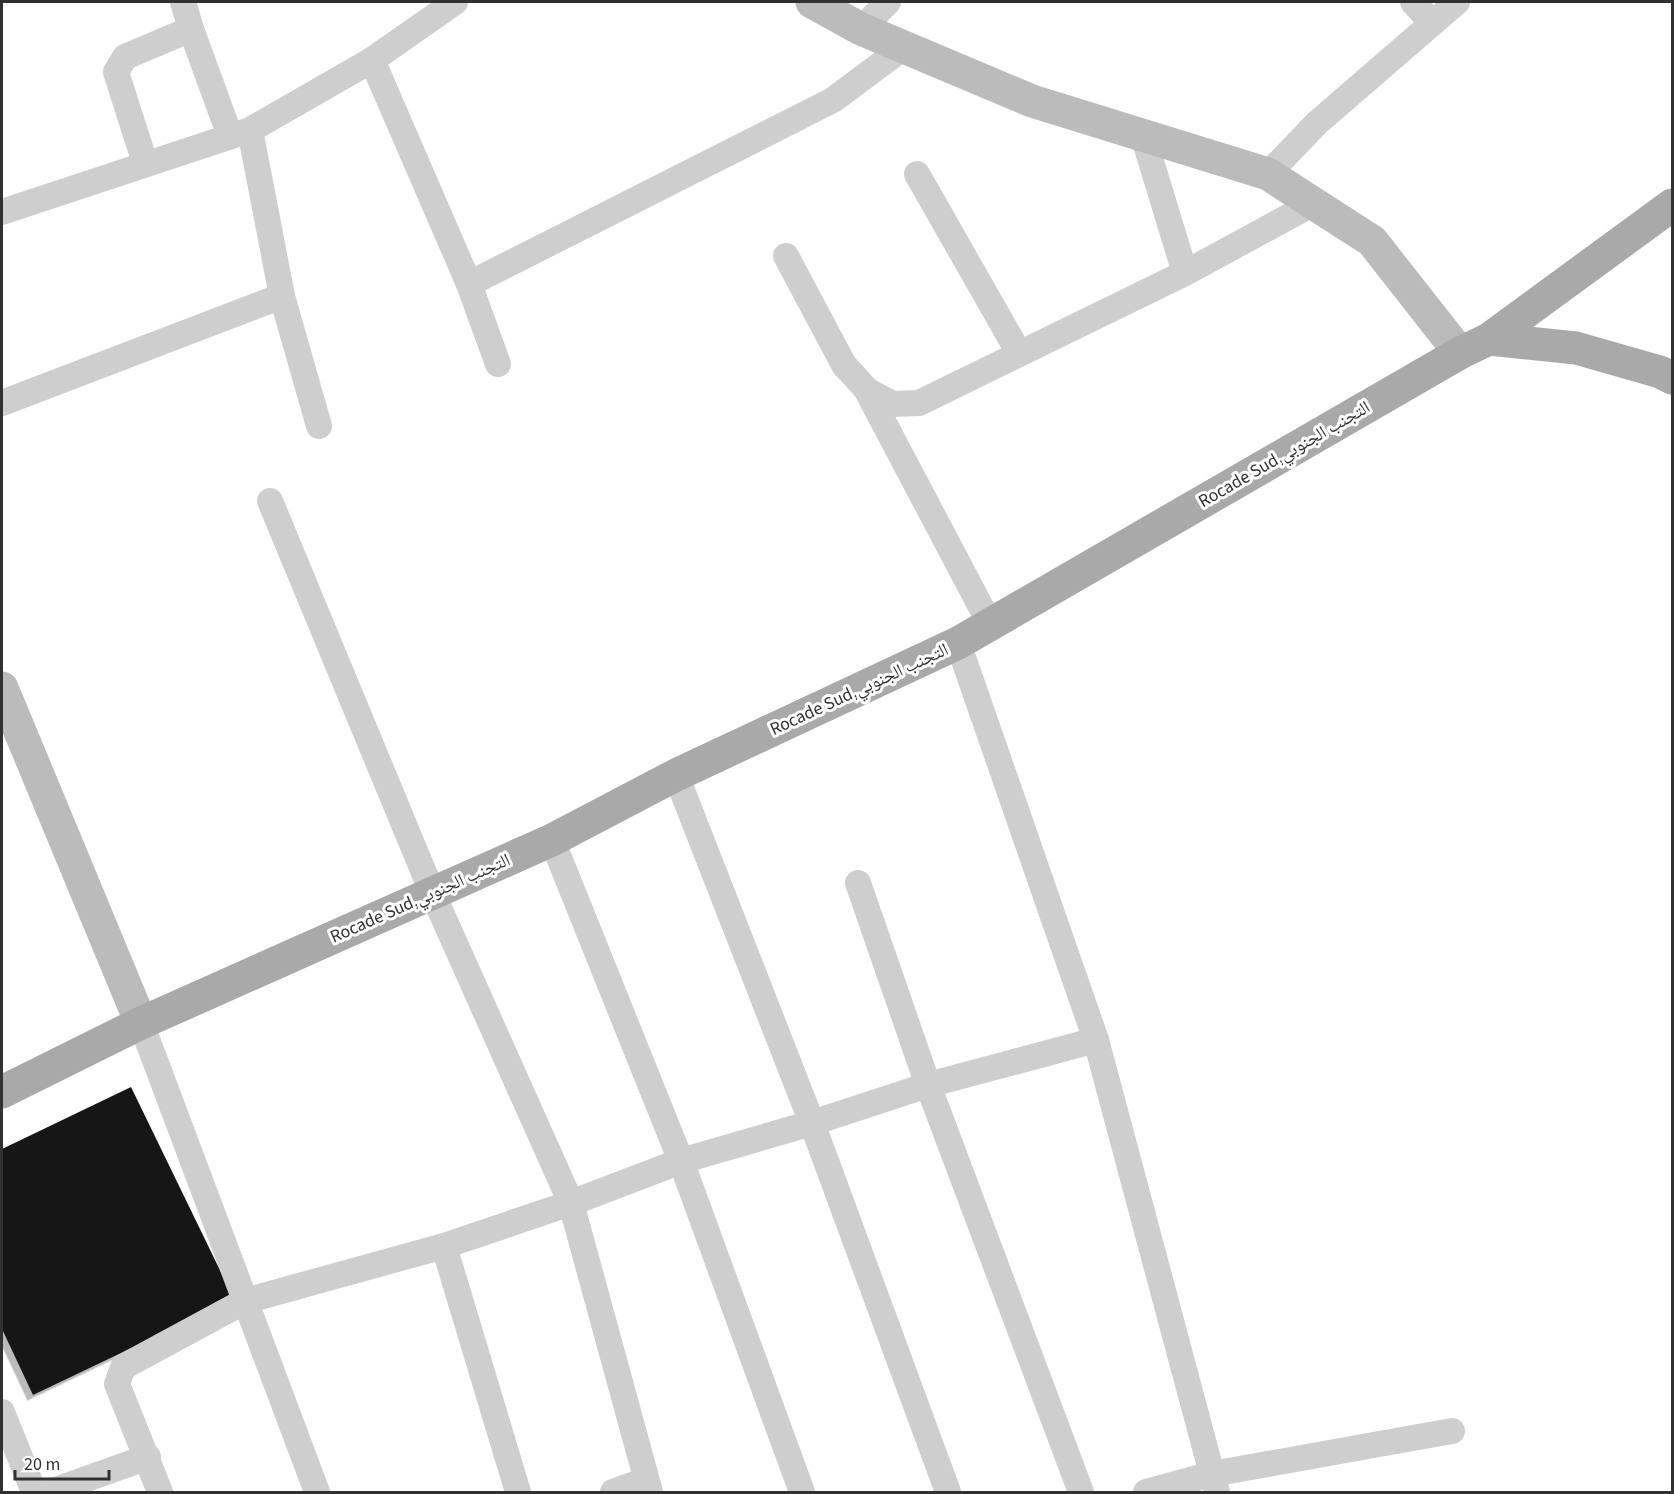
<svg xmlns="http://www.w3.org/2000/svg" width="1674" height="1494" font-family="'Source Sans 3','Noto Naskh Arabic',sans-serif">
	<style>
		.building { fill: #181818; filter: url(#shadow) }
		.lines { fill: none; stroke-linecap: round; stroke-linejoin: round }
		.street { stroke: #cecece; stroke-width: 26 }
		.secondary { stroke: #bbb; stroke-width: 33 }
		.primary { stroke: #a9a9a9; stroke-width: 33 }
		.labels { text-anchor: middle; stroke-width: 6; stroke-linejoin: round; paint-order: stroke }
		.street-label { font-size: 18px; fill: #313131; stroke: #fff }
	</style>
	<defs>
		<filter id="shadow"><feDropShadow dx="-5.5" dy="5.5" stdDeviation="0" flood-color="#0004"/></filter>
	</defs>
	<rect width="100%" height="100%" fill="#fff"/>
	<!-- building -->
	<path class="building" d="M131,1087L234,1299L33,1395L2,1329V1149Z"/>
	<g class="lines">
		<!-- street -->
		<g class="street">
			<path d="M183,2L191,29L230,136"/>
			<path d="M1413,2L1432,23"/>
			<path d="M861,29L888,2"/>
			<path d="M372,60L469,284L833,100L904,47"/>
			<path d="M1143,135L1185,273"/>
			<path d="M145,163L116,72L125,57L191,29"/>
			<path d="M917,174L1019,353"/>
			<path d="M1268,174L1317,123L1457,2"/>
			<path d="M2,212L250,130"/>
			<path d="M786,256L844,365L868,391L893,404L919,403L1185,273L1314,203"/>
			<path d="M469,284L498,364"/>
			<path d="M282,296L319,426"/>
			<path d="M866,389L990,624"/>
			<path d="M2,403L282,296L250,130L372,60L455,2"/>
			<path d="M270,501L432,892L571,1203L681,1161L802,1492"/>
			<path d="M958,643L1096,1040L1212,1474L1452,1431"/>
			<path d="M676,775L812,1123L948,1492"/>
			<path d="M552,840L681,1161L812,1123L928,1085L1081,1492"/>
			<path d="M858,883L928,1085L1096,1040"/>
			<path d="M141,1023L317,1492"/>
			<path d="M444,1246L571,1203L650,1492"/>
			<path d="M2,1412L34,1492"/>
			<path d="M50,1492L148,1457"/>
			<path d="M160,1492L117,1384L123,1367L245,1301L444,1246L518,1492"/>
			<path d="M613,1492L646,1480"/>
			<path d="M1146,1492L1212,1474L1217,1492"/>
		</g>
		<!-- secondary -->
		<g class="secondary">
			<path d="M812,2L861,29L1032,101L1268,174L1372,241L1460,353"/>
			<path d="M2,688L141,1023"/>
		</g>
		<!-- primary -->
		<g class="primary">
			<path d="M1489,339L1576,348L1660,372L1672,378"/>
			<path d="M2,1092L141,1023L552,840L676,775L958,643L1460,353L1489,339L1672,205"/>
		</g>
	</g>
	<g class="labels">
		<!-- street labels -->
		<g class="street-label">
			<text transform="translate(1284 454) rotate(-30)" y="6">Rocade Sud,التجنب الجنوبي</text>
			<text transform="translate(859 689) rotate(-25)" y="6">Rocade Sud,التجنب الجنوبي</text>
			<text transform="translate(420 898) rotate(-24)" y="6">Rocade Sud,التجنب الجنوبي</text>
		</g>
	</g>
	<!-- border -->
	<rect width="1674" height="1494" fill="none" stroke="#313131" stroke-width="6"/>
	<!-- scale -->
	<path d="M15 1470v9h94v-9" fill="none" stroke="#313131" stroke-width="3"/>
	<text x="24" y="1470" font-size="18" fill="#313131" stroke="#ffffff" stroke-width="4.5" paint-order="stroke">20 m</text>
</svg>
